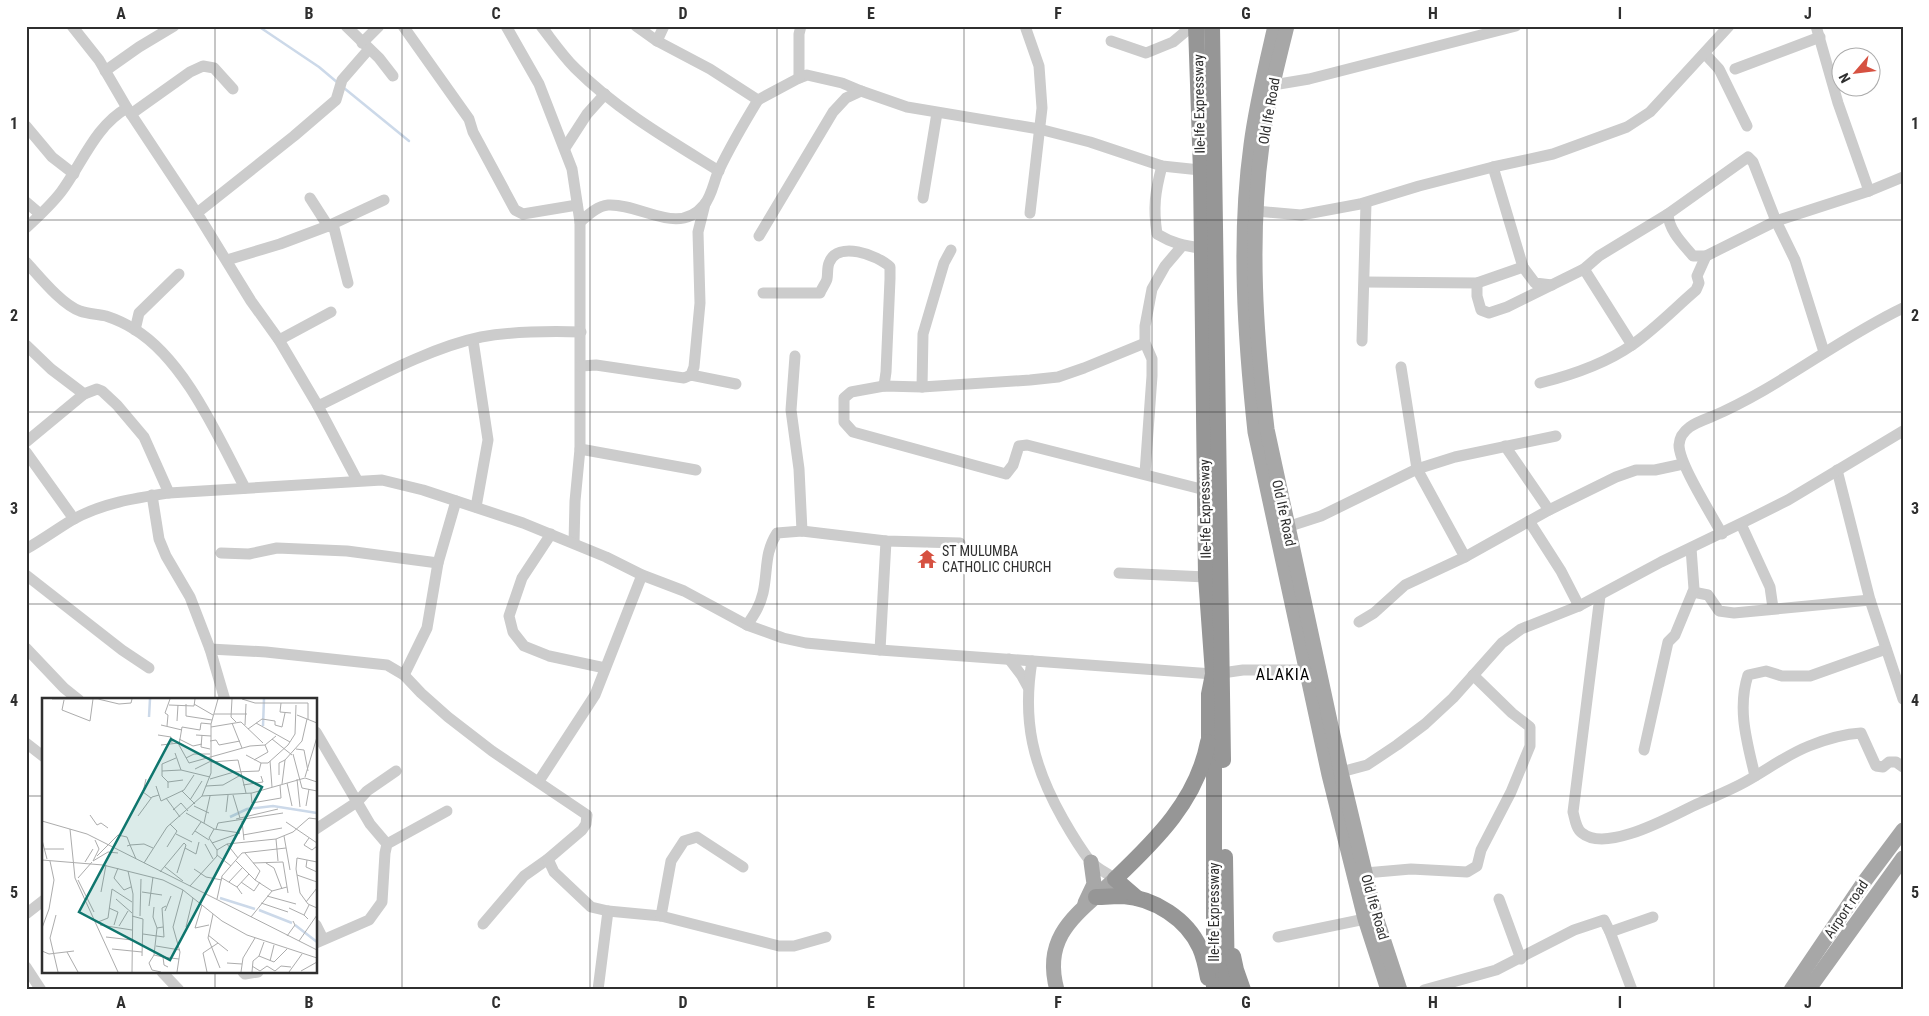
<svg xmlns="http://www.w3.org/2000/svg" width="1929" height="1016" font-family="'Roboto Condensed',sans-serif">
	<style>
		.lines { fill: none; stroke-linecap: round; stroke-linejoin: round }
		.stream { stroke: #ccd9e9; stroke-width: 2.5 }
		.minor { stroke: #ccc; stroke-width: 11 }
		.major { stroke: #a7a7a7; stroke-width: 15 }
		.highway { stroke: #969696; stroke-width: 16 }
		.grid { fill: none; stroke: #2f2f2f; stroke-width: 1; stroke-opacity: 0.55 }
		.labels { text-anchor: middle; stroke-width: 5; stroke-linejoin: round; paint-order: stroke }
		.street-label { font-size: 14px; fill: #2f2f2f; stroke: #fff }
		.poi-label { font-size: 14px; fill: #2f2f2f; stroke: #fff; text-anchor: start }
		.quarter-label { font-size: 16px; letter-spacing: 1px; fill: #000; stroke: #fff }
		.inset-river { fill: none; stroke: #ccd9e9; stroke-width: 2.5 }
		.inset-road { fill: none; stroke: #acacac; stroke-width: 1 }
		.view { fill: #0f766e; fill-opacity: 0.15; stroke: #0f766e; stroke-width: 2.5 }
		.inset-edge { fill: none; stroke: #2f2f2f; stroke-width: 2.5 }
		.neatline { fill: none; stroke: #2f2f2f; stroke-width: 2 }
		.grid-label { font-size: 16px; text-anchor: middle; font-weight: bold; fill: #2f2f2f }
	</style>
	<rect width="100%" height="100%" fill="#fff"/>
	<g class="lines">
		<!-- stream -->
		<g class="stream">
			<path d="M258,26L319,67L338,83"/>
			<path d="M344,88L409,141"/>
		</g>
		<!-- minor -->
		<g class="minor">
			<path d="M72,26L99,60L127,108L200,218L251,301L279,340L318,406L357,480"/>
			<path d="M346,26L379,58L393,76"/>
			<path d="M403,26L469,119L473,132L515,210L523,214L577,205"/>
			<path d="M506,26L539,84L572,169L580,222V449L575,501L574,543"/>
			<path d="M541,26C552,40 562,55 575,68C617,110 669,140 719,171"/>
			<path d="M636,26L657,41L710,69L758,100L799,78L807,75L842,83L861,91L907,107L1039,129L1090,142L1162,166L1200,170"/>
			<path d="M1025,26L1039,66L1042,108L1030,213"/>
			<path d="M1816,26L1838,103L1869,191"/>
			<path d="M657,41L664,26"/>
			<path d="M1111,41L1146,53L1173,42L1192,26"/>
			<path d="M362,43L379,26"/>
			<path d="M1705,54L1719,69L1747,126"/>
			<path d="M1735,69L1820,37"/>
			<path d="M105,71L139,47L174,26"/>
			<path d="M799,78V34L801,26"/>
			<path d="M1273,85L1309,79L1516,26"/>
			<path d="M131,114L190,72L203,66L214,68L233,89"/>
			<path d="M26,126L52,157L74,174"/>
			<path d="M565,148L587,114L605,94"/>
			<path d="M1162,166C1155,192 1153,208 1157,234C1172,243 1184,246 1201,248"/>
			<path d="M1493,167L1523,267L1535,283L1552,285"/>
			<path d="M310,198L328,226L334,228L348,283"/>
			<path d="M923,198L937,113"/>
			<path d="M26,202L40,214"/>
			<path d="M1256,211L1301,215L1360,204L1419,186L1493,167L1553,154L1627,127L1650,112L1662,99L1729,26"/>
			<path d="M197,213L294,136L336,100L342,80L369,49"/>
			<path d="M1668,214C1669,231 1683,244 1693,256H1706L1776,221L1869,191L1903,177"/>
			<path d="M580,222C588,215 597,206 608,205C641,203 678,237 704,205C712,196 714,180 719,170C731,145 744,123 758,100"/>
			<path d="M26,228C38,217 51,205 61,192C82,164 95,126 127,108"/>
			<path d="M759,236L833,112L846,98L861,91"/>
			<path d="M227,260L280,244L328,226L384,200"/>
			<path d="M26,262C39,276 62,305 80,311C88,314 98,314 106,316C115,319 126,324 134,329C185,360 218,437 245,488"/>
			<path d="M1584,269L1632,345"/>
			<path d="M1365,282L1477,283L1523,267"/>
			<path d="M1477,283V296L1481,310L1489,313L1507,307L1584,269L1599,256L1668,214L1748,157L1753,162L1776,221L1795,260L1824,352"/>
			<path d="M763,293H820C822,288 826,283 827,279C828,274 827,268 829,263C837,240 878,255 890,267V279L886,372L884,386"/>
			<path d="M135,330L139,313L179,274"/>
			<path d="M279,340L331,312"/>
			<path d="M473,340L488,440L476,507"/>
			<path d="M1362,341L1366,203"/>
			<path d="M1145,343L1084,368L1058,377L1030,380L922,387L884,386L851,392L844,398V422L853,432L1006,474L1013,465L1019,446L1027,445L1205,490"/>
			<path d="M26,345L51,369L84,394L97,389L102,391L117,405L144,437L169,493"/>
			<path d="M795,356L791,410L799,469L802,531"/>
			<path d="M581,366L596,365L684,378L691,375L736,384"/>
			<path d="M1401,367L1417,469L1465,557"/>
			<path d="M691,375L694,367L700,303L698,232L705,204"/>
			<path d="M1540,383C1572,375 1605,364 1632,345C1655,329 1675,308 1696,290L1699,283L1697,276L1706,256"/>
			<path d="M922,387L923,334L944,263L951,250"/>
			<path d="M318,406C368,382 428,348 481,337C515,331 547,331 581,332"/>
			<path d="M26,442L84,394"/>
			<path d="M1505,446L1549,510"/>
			<path d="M580,449L696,470"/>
			<path d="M26,452L74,519"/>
			<path d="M1837,470L1870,600L1903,699"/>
			<path d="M1145,473L1152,376V359L1145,343V326L1152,289L1165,266L1182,246"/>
			<path d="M152,495L159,539L166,556L190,597L210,649L225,700"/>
			<path d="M1529,521L1561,571L1579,606"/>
			<path d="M1741,524L1770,587L1773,608"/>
			<path d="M1287,527L1321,516L1417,469L1455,457L1556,436"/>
			<path d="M551,534L522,578L509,616L513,632L524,646L549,656L605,668"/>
			<path d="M1722,534C1712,515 1679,464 1679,445C1680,428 1698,422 1711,417C1779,388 1836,340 1903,308"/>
			<path d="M26,549C42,540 57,529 72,520C102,503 136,498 169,493L382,480L423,490L523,523L606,557L642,575L684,591L747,625L783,638L806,643L880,650L1213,674"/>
			<path d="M221,553L249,554L277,548L347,551L438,563"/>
			<path d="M1119,573L1206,577"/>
			<path d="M26,575L122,650L149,668"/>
			<path d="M1693,592L1708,595L1719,611L1734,613L1870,600"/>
			<path d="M1600,596L1573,812C1575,819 1576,829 1582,833C1606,853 1670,817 1693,806C1710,798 1729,791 1745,782C1767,770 1786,755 1809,746C1824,740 1844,734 1861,733L1876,766L1883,767L1889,762H1896L1903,767"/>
			<path d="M1359,622L1374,613L1405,585L1465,557L1549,510L1616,477L1636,470H1655L1683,464"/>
			<path d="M747,625C754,615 760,606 763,593C768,571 764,553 777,533L802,531L886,541L960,543"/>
			<path d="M26,648L64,688L79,700"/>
			<path d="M210,649L266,652L387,665L404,675L421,693L448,717L492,751L587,815L586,824L582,830L548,859L524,876L483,924"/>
			<path d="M880,650L886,541"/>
			<path d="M1009,659L1022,676L1028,687"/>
			<path d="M1032,661C1022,721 1033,766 1063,819C1071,833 1080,848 1090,861C1096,868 1107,873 1115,879"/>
			<path d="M1222,673L1243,670H1306"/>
			<path d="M404,675L427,628L438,563L456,501"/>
			<path d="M316,732L370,824L387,844"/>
			<path d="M26,743L44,757"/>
			<path d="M1644,750L1668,642L1675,635L1694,589L1691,548"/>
			<path d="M1341,772L1367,765L1397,745L1425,724L1453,698L1502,643L1521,629L1579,606L1661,562L1750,519L1788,500L1903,431"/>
			<path d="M1755,776C1747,742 1737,709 1748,675L1766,671L1782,676H1810L1886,649"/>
			<path d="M539,781L595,695L642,575"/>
			<path d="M316,829L357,802L367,791L396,771"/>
			<path d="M548,859L554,872L591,907L608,911L661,916L779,946H794L826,937"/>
			<path d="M1365,873L1411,869L1467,872L1477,866L1481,850L1511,792L1530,746V727L1512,713L1473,675"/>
			<path d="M1499,899L1521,959"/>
			<path d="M26,914L44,900"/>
			<path d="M661,916L671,861L684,841L697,837L743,867"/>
			<path d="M316,925L323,939"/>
			<path d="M1610,932L1653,917"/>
			<path d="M1278,937L1365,919"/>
			<path d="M316,943L369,920L382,902L385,853L387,844L447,811"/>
			<path d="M26,967L41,990"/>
			<path d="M162,972L179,990"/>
			<path d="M243,972L245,974L258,972"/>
			<path d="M598,990L608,911"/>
			<path d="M1424,990L1496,970L1574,930L1604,920L1610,932L1632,990"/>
		</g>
		<!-- major -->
		<g class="major">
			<path d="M1275,26C1266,65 1256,105 1251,145C1238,239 1245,338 1255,432L1329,775L1365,919L1388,990"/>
			<path d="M1287,26C1277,66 1267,105 1262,145C1249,239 1256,336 1267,429L1341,772L1375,914L1400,990"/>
			<path d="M1085,903L1094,884L1091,862"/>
			<path d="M1057,990C1041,933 1081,912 1115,879"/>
			<path d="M1791,990L1864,882L1903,830"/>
			<path d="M1808,990L1903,858"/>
		</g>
		<!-- highway -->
		<g class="highway">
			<path d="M1196,26L1201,172L1206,577L1213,674L1209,694V737L1214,746V990"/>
			<path d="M1212,26L1223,760"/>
			<path d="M1225,857L1227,990"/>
			<path d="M1096,897C1105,897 1114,896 1123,896C1154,898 1187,919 1200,948C1204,957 1206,967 1208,978"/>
			<path d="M1137,898L1115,879C1156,840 1197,800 1208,742"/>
			<path d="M1233,956L1236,970L1243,990"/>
		</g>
	</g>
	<!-- grid -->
	<path class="grid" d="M215,26V700M402,26V990M590,26V990M777,26V990M964,26V990M1152,26V990M1339,26V990M1527,26V990M1714,26V990M26,220H1903M26,412H1903M26,604H1903M26,796H44M316,796H1903M215,972V990"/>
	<!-- icons -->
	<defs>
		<g id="temple-bare" transform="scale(1.5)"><path d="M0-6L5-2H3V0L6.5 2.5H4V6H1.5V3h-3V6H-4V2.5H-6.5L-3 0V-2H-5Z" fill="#d65141" stroke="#fff" stroke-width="2.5" paint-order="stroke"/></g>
	</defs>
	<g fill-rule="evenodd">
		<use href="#temple-bare" x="927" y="559"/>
	</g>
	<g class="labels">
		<!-- street labels -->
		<g class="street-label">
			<text transform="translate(1199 104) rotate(-91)" y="5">Ile-Ife Expressway</text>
			<text transform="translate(1269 111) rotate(-80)" y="5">Old Ife Road</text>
			<text transform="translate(1205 509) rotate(-91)" y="5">Ile-Ife Expressway</text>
			<text transform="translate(1284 513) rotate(78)" y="5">Old Ife Road</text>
			<text transform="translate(1375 907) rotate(74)" y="5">Old Ife Road</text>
			<text transform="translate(1846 909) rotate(-56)" y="5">Airport road</text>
			<text transform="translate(1214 912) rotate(-90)" y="5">Ile-Ife Expressway</text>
		</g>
		<!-- poi labels -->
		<g class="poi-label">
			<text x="942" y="556">ST MULUMBA<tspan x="942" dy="16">CATHOLIC CHURCH</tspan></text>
		</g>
		<!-- quarter labels -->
		<g class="quarter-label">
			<text x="1283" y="680">ALAKIA</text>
		</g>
	</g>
	<!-- overview -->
	<g transform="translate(42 698)">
		<rect width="275" height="275" fill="#fff"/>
		<path class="inset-river" d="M107,19L108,1M221,28L222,1M188,119L205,111L231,108L275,115M178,200L213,211M217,212L250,225M253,227L275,244"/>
		<path class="inset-road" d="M10,1H56L77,6L89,5L90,1M190,1L189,19L194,24M200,1L213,5H266V21M22,2L20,12L48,23L51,1M239,5L238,14L249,15M144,6V18L170,22M152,6L171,17M127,7L152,8L153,1M172,16H205M255,17L275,25M135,23L136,7M190,25L200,50M214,25L248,44M169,26L159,25L158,32L140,29L137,47L147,65L208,48L223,47L234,38M119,27L140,32M203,27L204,6M125,28L126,17L123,15L128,1M169,29L199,24L221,45M206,31L220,21L233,23V27L240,29L243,15M116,37L129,39L130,45M154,37L169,38M160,37L159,49L168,51M137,41L151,48L160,46M230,41L250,57M168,43L174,42L177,47L198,43M119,47L137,45M254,51L262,52L266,73M133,55L139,72M251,56L260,90L275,93M204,57L219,65M144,60L152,56H168M212,62L226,54L223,47M228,63L230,89M169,64L196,62L204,95M153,71L169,63M120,73L139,72L168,79M237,77V65L243,62M263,79L275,39M104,81L101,94L109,100M168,81L192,74L217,73L219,65H226L246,47L253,36L254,7M255,81L258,109M126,84L141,82M245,85L250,108M240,86L243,62L260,43L265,21M201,87L221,84L219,78M114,88L119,103L142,92L152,77M164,88L181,87L197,78M126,90V84L120,78V66L134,60M140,93L153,106M209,95L210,105L239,100L238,87M191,97L198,120M160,98L210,95L263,80L275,84M124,100L138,119M148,102L160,83M152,108L167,115M264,108L267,91M131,112L139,105L146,113M184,114L186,97M144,115L172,131L198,135M48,117L55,127L59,125L66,130M96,118L110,99L117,97M194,121L236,111M0,123L45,136L275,252M200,123L202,142M244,124L275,145M162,125L168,98M28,131L33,180L76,274M172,131L167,140L175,152M174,131L176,125L241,115M153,133L167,142M134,136L150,144M150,137L159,124M201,137L240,130M242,138L248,172M267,140L262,147L270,152L275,148M234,141L236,163M0,142L5,161M170,145L198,135M163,146L171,161M185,146L196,160M88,147L102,146L111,150M85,148L88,147L94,161M125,149L135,133L128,126M143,150L154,156L157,144M2,151H22M203,155L218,173L213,182M175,157L189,168M55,158L76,137L85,139L88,147M0,162L61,167L121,182L141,192L180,223L205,237L275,260M265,162L264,169L275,174M51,163L66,154L76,155M51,163L57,151L53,142M194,163L213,182L230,193M43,164L51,151M275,164L255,160L254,171L258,195L266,206L275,210M102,165L125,129L160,98L169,75V26L176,1M211,165L241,164L246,195M224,165L232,170L240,191M123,169L141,183M76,170L72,180L82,192L89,189M152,171L164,179L180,182M86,173L91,196L90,274M118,174L142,145L144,147L135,175M255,177L275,184M36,180L50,164M180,180L195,189M36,182L52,214M187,184L201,169M199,184L212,193L218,184M148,188L175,158V152L185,146L234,141L251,134L267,120L275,121M59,194L64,167M100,194L120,197M200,196L195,189L207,176M225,198L254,206M74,201L90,215M175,201L180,178L200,155L244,150M264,204L275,190M219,205L246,214M160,207L153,230L167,227M107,208L111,179M112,209L111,219L115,230M67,210L76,214L72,227M247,210L262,217M123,213L129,198M171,216L166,240L178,270M14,217L8,240L16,274M90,218L101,221L100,258M98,218L99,181M209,219L230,193L245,189M266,221L262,217L267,207M56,224L66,220L70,191L90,204M58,227L90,232M77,228L86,213M144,229L151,200M0,230L7,211L12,182L8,163M101,236L122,239L120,210L124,208M166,237L186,253M245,238L253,227L251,223M64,239L90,242M257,243L275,217M222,244L217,258L232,264L245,251M114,248L138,252M70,251L100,254M0,253L7,256L32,253M25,254L36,274M112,257L121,259L122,267L126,269M121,259L137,261M228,263L232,247M185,265L200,266M210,268L218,273L225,268L233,273M233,273L239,268L249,269M259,273L275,264M119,274L110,272L107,265L112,257L115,230L121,229M135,274L138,254L131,229L141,192M165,274L161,255L176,245M199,274L201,260L213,240M210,274L211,263L217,258M247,274L260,256"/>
		<path class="view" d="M129,41L220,89L128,262L37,214Z"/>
		<rect width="275" height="275" class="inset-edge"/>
	</g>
	<!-- border -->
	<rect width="1929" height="1016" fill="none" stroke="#ffffff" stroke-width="55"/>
	<!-- north arrow -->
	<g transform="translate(1856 72) rotate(242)"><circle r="24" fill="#ffffff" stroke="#acacac"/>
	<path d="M0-4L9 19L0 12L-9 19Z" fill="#d65141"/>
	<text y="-8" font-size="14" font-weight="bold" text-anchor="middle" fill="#2f2f2f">N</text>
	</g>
	<rect x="28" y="28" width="1874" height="960" class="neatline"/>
	<g class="grid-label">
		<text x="121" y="19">A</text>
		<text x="309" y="19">B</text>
		<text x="496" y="19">C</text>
		<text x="683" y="19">D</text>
		<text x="871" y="19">E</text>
		<text x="1058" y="19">F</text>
		<text x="1246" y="19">G</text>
		<text x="1433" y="19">H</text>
		<text x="1620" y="19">I</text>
		<text x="1808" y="19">J</text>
		<text x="14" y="129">1</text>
		<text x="1915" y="129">1</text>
		<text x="14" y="321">2</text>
		<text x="1915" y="321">2</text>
		<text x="14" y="514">3</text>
		<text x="1915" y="514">3</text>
		<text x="14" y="706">4</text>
		<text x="1915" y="706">4</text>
		<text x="14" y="898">5</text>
		<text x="1915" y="898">5</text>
		<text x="121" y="1008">A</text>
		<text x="309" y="1008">B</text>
		<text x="496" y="1008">C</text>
		<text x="683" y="1008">D</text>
		<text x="871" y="1008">E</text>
		<text x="1058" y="1008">F</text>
		<text x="1246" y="1008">G</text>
		<text x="1433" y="1008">H</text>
		<text x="1620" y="1008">I</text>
		<text x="1808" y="1008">J</text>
	</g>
</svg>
